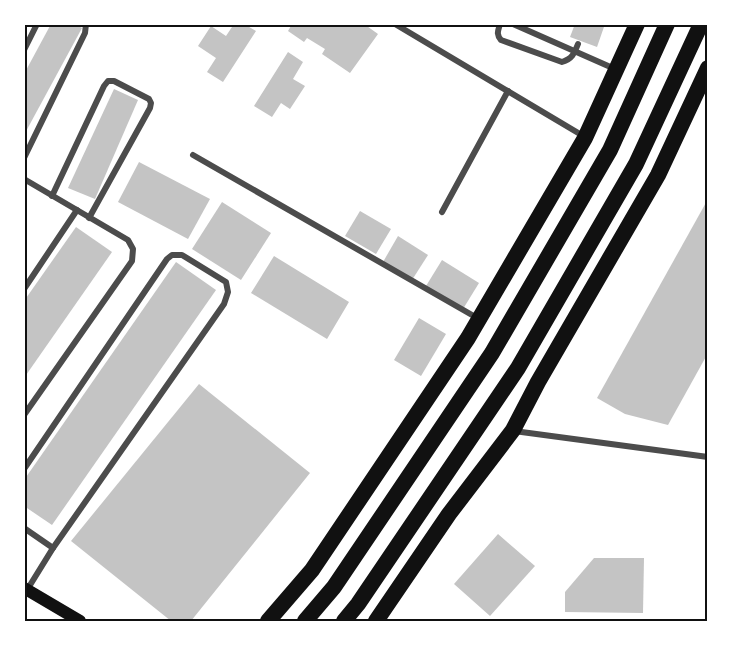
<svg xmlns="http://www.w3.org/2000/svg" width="732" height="645" font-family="'Roboto Condensed',sans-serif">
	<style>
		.building { fill: #c4c4c4 }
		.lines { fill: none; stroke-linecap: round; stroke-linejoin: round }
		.minor { stroke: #4c4c4c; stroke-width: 6 }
		.secondary { stroke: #111; stroke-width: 12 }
		.trunk { stroke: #111; stroke-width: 16 }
		.neatline { fill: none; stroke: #111; stroke-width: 2 }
	</style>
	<rect width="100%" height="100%" fill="#fff"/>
	<!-- building -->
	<g class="building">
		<path d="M51,24H75L82,28L24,135V74Z"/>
		<path d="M234,24H244L256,31L223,82L207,72L216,58L198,46L211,26L226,36Z"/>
		<path d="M292,24H364L378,34L350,73L322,54L325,49L307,38L304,42L288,31Z"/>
		<path d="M575,24H605L597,47L570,37Z"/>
		<path d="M288,52L303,62L293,79L305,86L290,109L281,103L272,117L254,106Z"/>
		<path d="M114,89L138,100L95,199L68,188Z"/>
		<path d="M139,162L210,199L188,239L118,202Z"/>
		<path d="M708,199V353L668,425L625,414L597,398Z"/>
		<path d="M222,202L271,233L241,280L192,249Z"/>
		<path d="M360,211L391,229L376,254L345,236Z"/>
		<path d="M76,227L112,252L24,378V301Z"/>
		<path d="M398,236L428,255L412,280L383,262Z"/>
		<path d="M274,256L349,302L327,339L251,293Z"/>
		<path d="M442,260L479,283L463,309L426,286Z"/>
		<path d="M176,262L216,290L52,525L24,506V480Z"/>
		<path d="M419,318L446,334L421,376L394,360Z"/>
		<path d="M199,384L310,473L191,621H171L71,541Z"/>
		<path d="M498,534L535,566L490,616L454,584Z"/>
		<path d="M594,558H644L643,613L565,612V592Z"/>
	</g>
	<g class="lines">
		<!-- minor -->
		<g class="minor">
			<path d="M395,24L585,137"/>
			<path d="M500,24C498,31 496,34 501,40L562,62C572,59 574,54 578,44"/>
			<path d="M513,24L615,69"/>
			<path d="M24,50L37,24"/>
			<path d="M193,155L479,319"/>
			<path d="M24,158L85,33L86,24"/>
			<path d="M24,179L128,240L133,249L132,261L24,415"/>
			<path d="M52,196L104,86L108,81H114L149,99L151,103L150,108L89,218"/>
			<path d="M442,212L508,91"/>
			<path d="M24,289L77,210"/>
			<path d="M514,431L708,457"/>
			<path d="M24,469L167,259L172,255H182L226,282L228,292L224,304L53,548L27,590"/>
			<path d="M24,528L53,548"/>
		</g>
		<!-- secondary -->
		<path class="secondary" d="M24,588L80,621"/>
		<!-- trunk -->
		<g class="trunk">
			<path d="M268,621L312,570L468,338L585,138L637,24"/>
			<path d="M305,621L334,587L492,353L610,150L667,24"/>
			<path d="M344,621L358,604L518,368L636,164L701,24"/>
			<path d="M376,621L449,514L513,430L538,382L658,175L708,68"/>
		</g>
	</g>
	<!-- border -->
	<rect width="732" height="645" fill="none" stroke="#ffffff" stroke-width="51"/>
	<rect x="26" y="26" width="680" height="594" class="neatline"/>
</svg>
